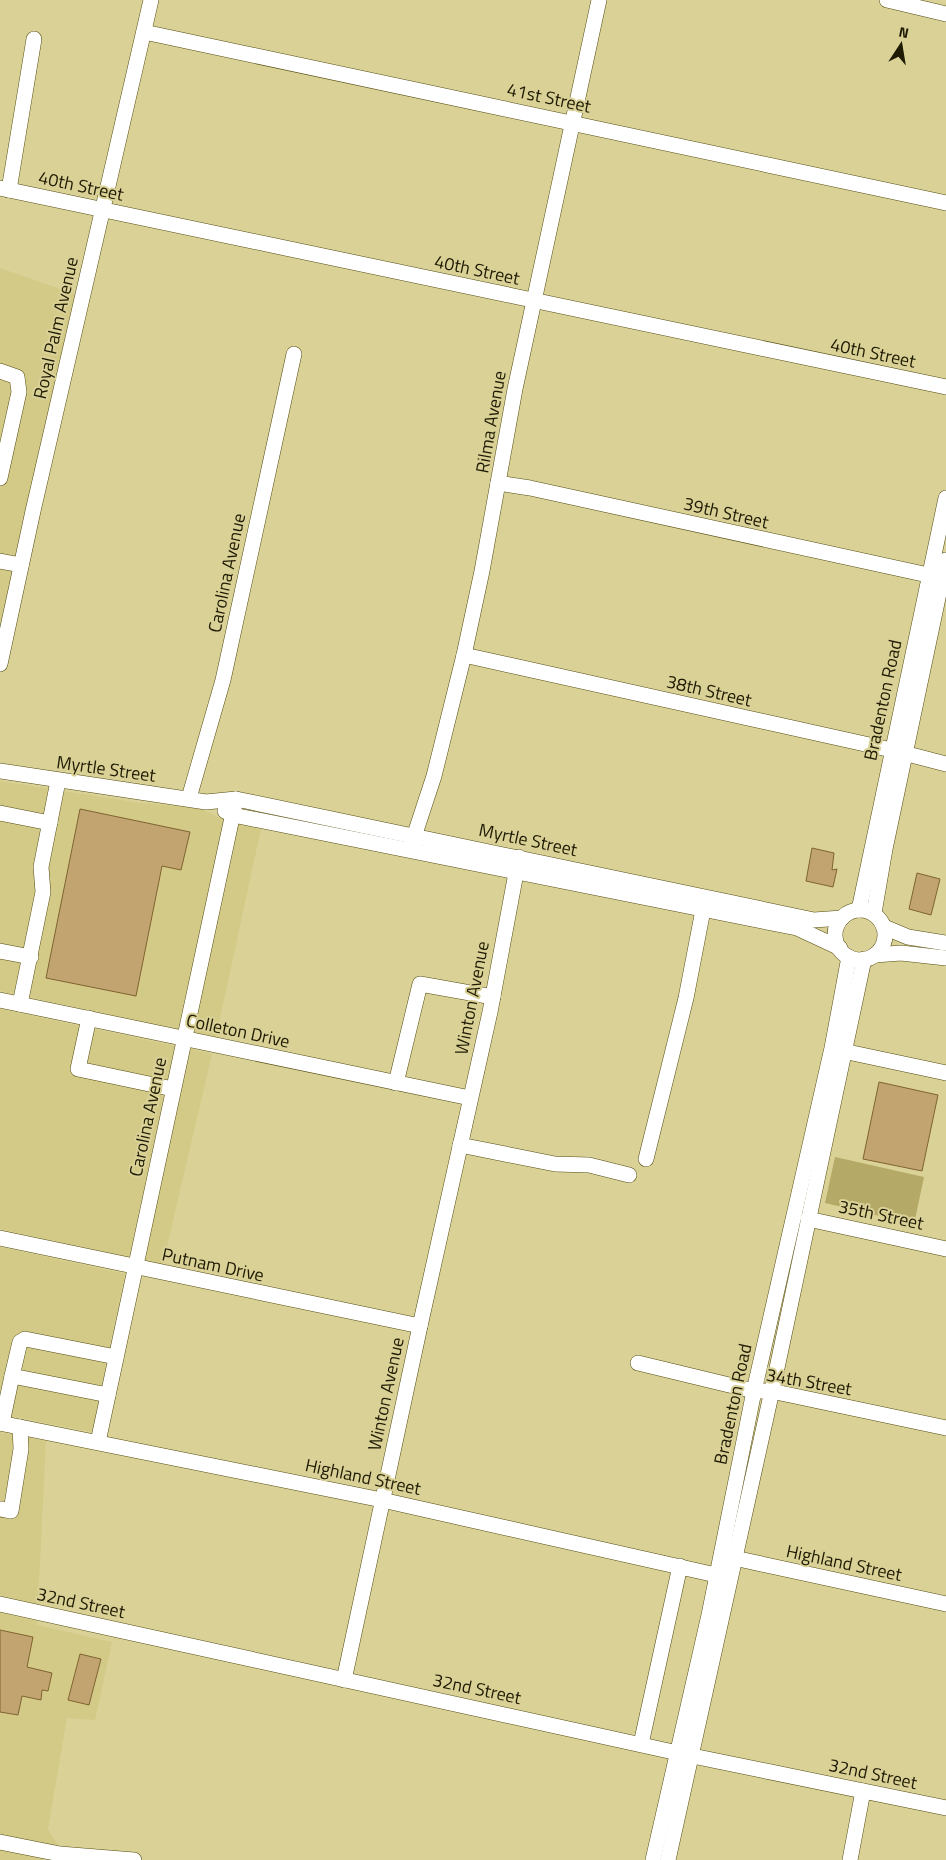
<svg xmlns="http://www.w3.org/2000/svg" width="946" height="1860" font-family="'Titillium Web',sans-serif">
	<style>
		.built { fill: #d4ca87 }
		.green { fill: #b4a966 }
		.building { fill: #c2a470; stroke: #7f6331 }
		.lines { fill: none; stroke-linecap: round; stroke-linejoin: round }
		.minor-casing { stroke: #554c11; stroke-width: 16 }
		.minor { stroke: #fff; stroke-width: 15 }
		.labels { text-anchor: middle; stroke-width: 4; stroke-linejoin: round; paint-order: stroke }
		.street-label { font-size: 18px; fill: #1e1a03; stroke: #dad197 }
	</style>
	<rect width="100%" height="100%" fill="#dad197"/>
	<!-- built -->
	<g class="built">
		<path d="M0,268L75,294L0,627Z"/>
		<path d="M0,781L141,803L195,808L204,810L224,820L178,1029L0,991Z"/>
		<path d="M239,825L261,829L216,1037L194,1032Z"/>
		<path d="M0,1009L175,1046L129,1257L0,1229Z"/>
		<path d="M190,1049L212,1054L163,1264L144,1261Z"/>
		<path d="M0,1247L125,1274L92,1432L0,1414Z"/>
		<path d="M0,1432L46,1441L38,1604L0,1595Z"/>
		<path d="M0,1613L37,1621V1625L112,1642L95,1720L67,1718L48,1829L67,1860H0Z"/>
	</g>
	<!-- green -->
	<path class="green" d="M835,1157L924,1177L914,1224L825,1203Z"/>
	<!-- building -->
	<g class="building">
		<path d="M80,809L190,832L181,870L162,866L136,996L46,978Z"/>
		<path d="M812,848L834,853L832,870L837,869L833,887L806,881Z"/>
		<path d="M917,873L940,879L931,915L909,909Z"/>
		<path d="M879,1082L938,1095L922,1171L863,1159Z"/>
		<path d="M0,1630L33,1637L27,1667L52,1673L48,1691L42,1690L41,1700L22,1696L18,1715L0,1712Z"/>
		<path d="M80,1654L101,1659L89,1705L68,1700Z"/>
	</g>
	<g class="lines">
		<!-- minor casing -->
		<g class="minor-casing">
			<g id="minor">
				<path d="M887,0L946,14"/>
				<path d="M144,32L946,203"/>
				<path d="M0,188L946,387"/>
				<path d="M9,190L34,39"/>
				<path d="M0,371L17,377L19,392L0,478"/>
				<path d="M498,483L530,488L946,579"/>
				<path d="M0,561L21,565"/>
				<path d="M464,655L892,750L946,764"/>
				<path d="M0,664L33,511L151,0"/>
				<path d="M0,771L206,802L236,799L814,920L842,918"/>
				<path d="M189,798L223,680L294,354"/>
				<path d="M225,811L233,815L797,928L840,948"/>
				<path d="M0,813L50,823"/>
				<path d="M410,849L434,776L464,655L482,571L515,389L599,0"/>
				<path d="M859,910L946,498"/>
				<circle cx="860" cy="935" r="25"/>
				<path d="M874,913L885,849L946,560"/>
				<path d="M884,927L908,937L946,943"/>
				<path d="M0,951L31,957"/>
				<path d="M875,955L901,953L946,958"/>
				<path d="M0,1000L470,1098"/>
				<path d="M20,1004L43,892L41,867L58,781"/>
				<path d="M89,1018L78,1069L173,1089"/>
				<path d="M843,1051L946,1073"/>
				<path d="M396,1083L420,984L493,997"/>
				<path d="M460,1145L555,1164L589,1165L629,1175"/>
				<path d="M646,1159L686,998L703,910"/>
				<path d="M808,1219L946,1249"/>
				<path d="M0,1238L420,1326"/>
				<path d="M638,1363L754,1391H771L946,1428"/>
				<path d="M108,1395L12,1376L20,1342L25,1339L116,1357"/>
				<path d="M0,1423L382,1500L716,1575"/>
				<path d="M2,1423L12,1376"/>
				<path d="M98,1442L236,799"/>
				<path d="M0,1509L11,1511L21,1449L20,1427"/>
				<path d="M734,1558L946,1604"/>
				<path d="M0,1604L678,1753L946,1808"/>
				<path d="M344,1680L420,1326L490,1012L519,857"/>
				<path d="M641,1744L680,1566"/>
				<path d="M0,1842L60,1854L134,1860"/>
				<path d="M653,1860L709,1615L754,1391L832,1048L849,957"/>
				<path d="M668,1860L777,1368L864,959"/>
				<path d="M850,1860L863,1791"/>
			</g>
		</g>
		<!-- minor -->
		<use href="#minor" class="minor"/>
	</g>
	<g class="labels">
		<!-- street labels -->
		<g class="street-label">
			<text transform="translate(549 98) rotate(12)" y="6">41st Street</text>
			<text transform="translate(81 186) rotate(12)" y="6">40th Street</text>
			<text transform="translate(477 270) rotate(12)" y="6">40th Street</text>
			<text transform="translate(56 328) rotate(-77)" y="6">Royal Palm Avenue</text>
			<text transform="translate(873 353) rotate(12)" y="6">40th Street</text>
			<text transform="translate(491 422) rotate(-80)" y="6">Rilma Avenue</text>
			<text transform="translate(726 513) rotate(13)" y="6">39th Street</text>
			<text transform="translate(227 573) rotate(-78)" y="6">Carolina Avenue</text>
			<text transform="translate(709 691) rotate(13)" y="6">38th Street</text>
			<text transform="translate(883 700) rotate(-78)" y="6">Bradenton Road</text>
			<text transform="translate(106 769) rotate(8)" y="6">Myrtle Street</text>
			<text transform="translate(528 840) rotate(12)" y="6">Myrtle Street</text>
			<text transform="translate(472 998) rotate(-79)" y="6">Winton Avenue</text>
			<text transform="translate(238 1031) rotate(12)" y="6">Colleton Drive</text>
			<text transform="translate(148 1117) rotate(-78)" y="6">Carolina Avenue</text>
			<text transform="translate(881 1215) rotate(12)" y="6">35th Street</text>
			<text transform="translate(213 1265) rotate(12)" y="6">Putnam Drive</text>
			<text transform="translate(809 1382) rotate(10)" y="6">34th Street</text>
			<text transform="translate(386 1394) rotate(-78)" y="6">Winton Avenue</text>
			<text transform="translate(733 1404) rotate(-78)" y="6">Bradenton Road</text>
			<text transform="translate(363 1477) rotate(12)" y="6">Highland Street</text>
			<text transform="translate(844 1563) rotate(12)" y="6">Highland Street</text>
			<text transform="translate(81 1603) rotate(12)" y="6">32nd Street</text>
			<text transform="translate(477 1689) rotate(12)" y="6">32nd Street</text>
			<text transform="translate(873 1774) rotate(12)" y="6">32nd Street</text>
		</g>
	</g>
	<!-- north arrow -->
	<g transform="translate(901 45) rotate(12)" stroke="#dad197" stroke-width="4" paint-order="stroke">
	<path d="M0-4L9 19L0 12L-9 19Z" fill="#1e1a03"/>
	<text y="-8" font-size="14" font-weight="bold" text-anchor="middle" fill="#1e1a03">N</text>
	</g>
</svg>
